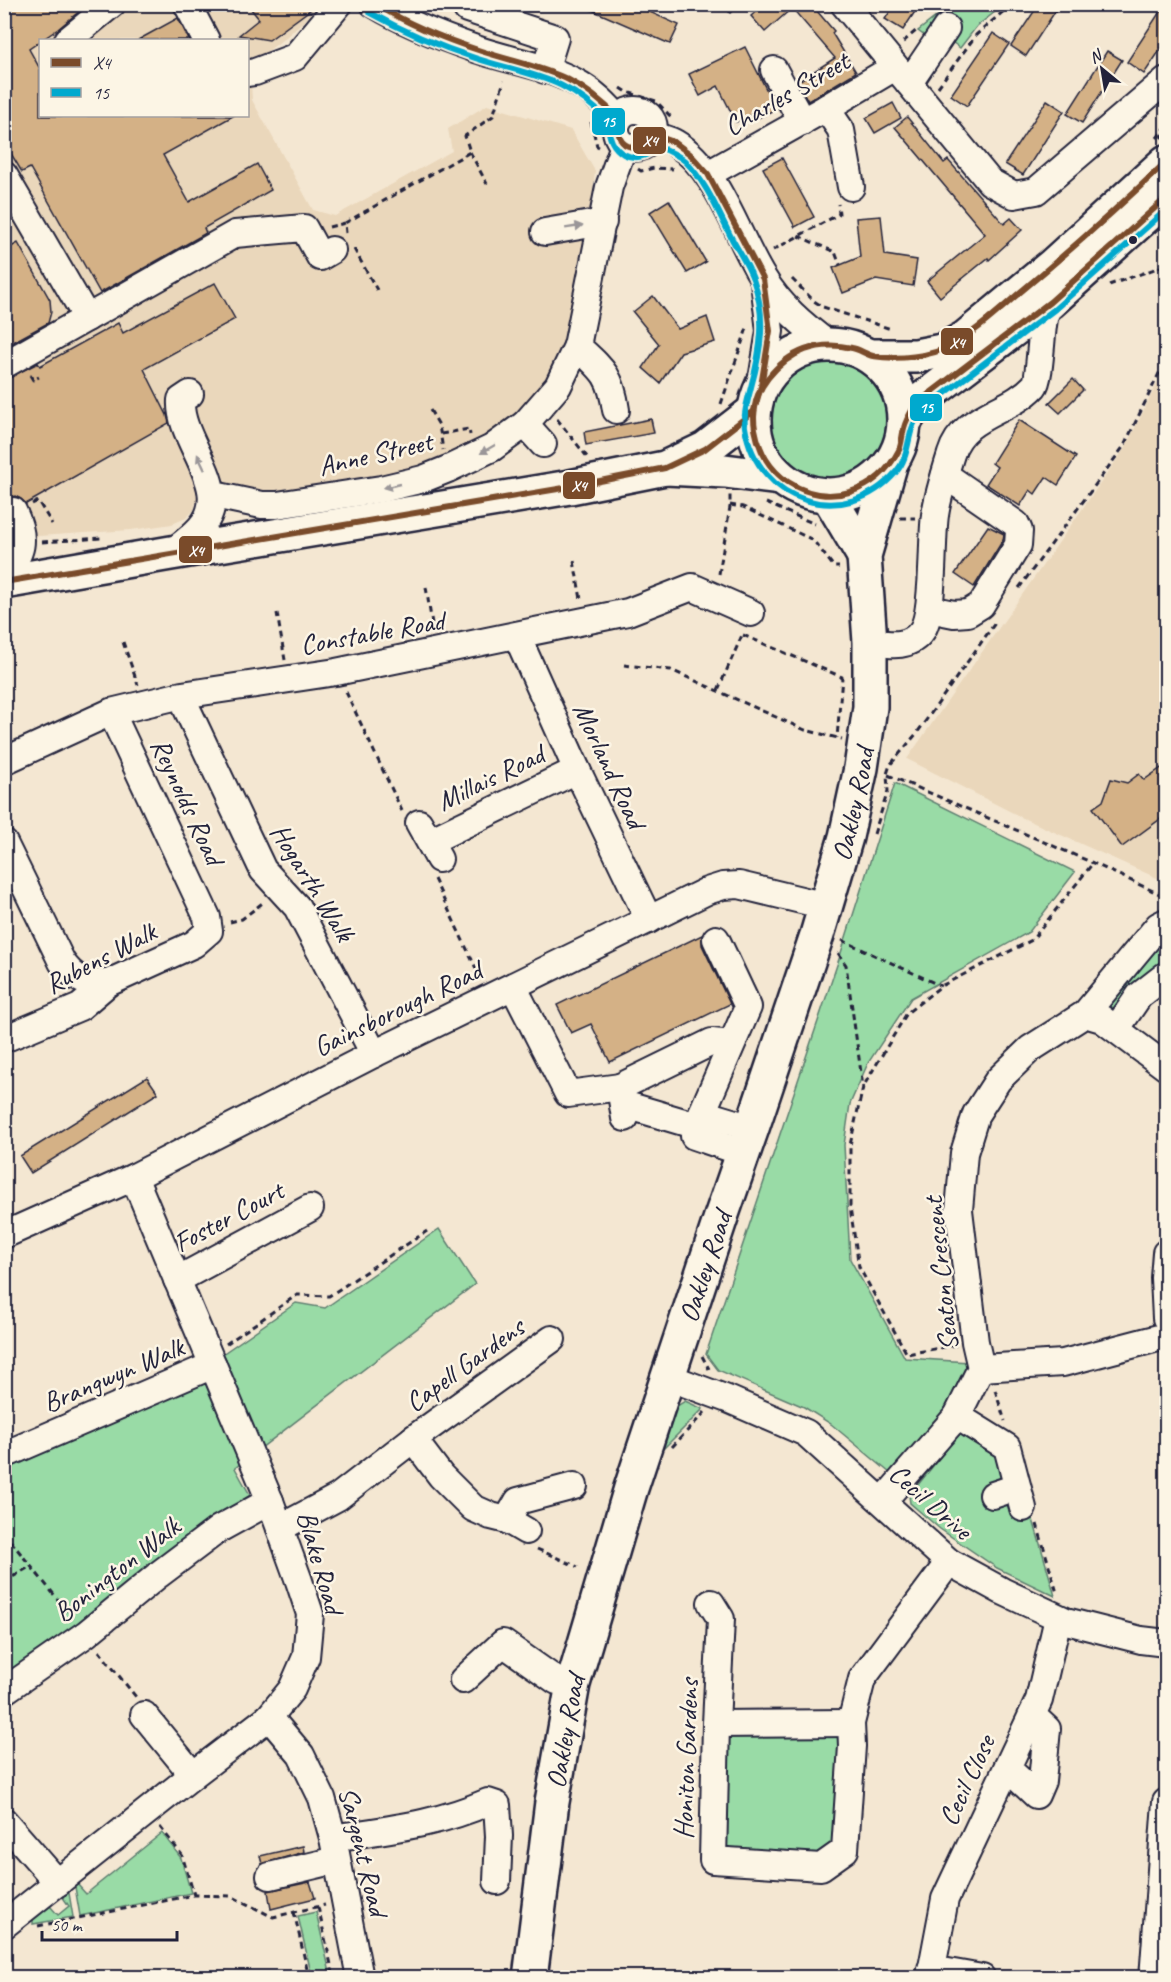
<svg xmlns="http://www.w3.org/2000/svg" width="1171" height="1982" font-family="Caveat,sans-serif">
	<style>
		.built { fill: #ead7bb; fill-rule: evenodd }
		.green { fill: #99dba6; stroke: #5e7e70; stroke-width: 1.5 }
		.building { fill: #d4b186; stroke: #22223b; stroke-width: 1.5 }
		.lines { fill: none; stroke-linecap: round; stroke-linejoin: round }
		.minor-casing { stroke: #22223b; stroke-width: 30 }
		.major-casing { stroke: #22223b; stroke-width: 38 }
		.highway-casing { stroke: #22223b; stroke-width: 38 }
		.path { stroke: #22223b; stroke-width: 3; stroke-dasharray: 6 4.5; stroke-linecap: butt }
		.minor { stroke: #fcf5e5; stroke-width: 26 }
		.major { stroke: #fcf5e5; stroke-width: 33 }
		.highway { stroke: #fcf5e5; stroke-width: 33 }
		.bus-1-casing { stroke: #fcf5e5; stroke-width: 10 }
		.bus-2-casing { stroke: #fcf5e5; stroke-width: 10 }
		.bus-1 { stroke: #7a4b2a; stroke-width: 6 }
		.bus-2 { stroke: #00a9ce; stroke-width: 6 }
		.oneway { fill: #9a9698 }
		.bus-dot { fill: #22223b; stroke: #fcf5e5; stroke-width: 2 }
		.labels { text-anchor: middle; stroke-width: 5; stroke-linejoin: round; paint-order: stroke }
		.street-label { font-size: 28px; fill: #22223b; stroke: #fcf5e5 }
		.line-badge { stroke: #fcf5e5; stroke-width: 2 }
		.badge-label { font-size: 16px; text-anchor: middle; font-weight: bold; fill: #fff }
	</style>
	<rect width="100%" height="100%" fill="#f4e7d2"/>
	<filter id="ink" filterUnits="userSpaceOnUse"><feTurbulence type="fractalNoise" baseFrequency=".0167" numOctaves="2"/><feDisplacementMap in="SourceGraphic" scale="12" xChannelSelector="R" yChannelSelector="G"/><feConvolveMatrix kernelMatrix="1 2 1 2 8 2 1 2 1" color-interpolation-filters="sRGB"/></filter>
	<g filter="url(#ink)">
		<!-- built -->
		<g class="built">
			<path d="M4,5H318L316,10L286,37L250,65L252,100L313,210L335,216L452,151L448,129L487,105L571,130L595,171L588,243L562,353L549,378L524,409L502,427L475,444L436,462L390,478L307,495L236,493L196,502L194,510L186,518L172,524L131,530L38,536L5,551ZM40,40H248V116H40Z"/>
			<path d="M1166,366V882L1023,818L907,759L1125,448Z"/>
		</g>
		<!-- green -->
		<g class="green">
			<path d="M951,5H1004L977,26L960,48L948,39H929L918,31Z"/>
			<path d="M832,359C845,362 855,365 866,372C890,389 896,430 877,454C867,466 856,474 840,477C834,478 827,481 822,480C815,480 807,474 801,471C762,451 759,392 797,369C808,362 820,361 832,359Z"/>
			<path d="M895,783L1075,872L1029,932L911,998L868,1063L850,1104L844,1145L850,1259L905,1358L969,1362L955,1400L890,1473L831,1424L804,1407L718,1370L706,1354L840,956Z"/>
			<path d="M1166,931V966L1119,1012L1105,1002Z"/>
			<path d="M439,1229L475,1284L235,1468L250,1495L198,1530L5,1681V1468L223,1372L218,1357L296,1303L325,1308Z"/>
			<path d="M685,1401L703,1409L657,1455L672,1409Z"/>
			<path d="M965,1432L997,1455L1004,1475L998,1483L983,1488L988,1504L1005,1499L1030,1509L1055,1596L997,1568L940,1529L910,1503L909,1496L957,1436Z"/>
			<path d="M729,1734L836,1735L844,1747L836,1844L818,1857L736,1855L721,1846Z"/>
			<path d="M162,1833L181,1858L191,1893L80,1916L75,1887L77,1884L86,1894Z"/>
			<path d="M69,1893L73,1917L33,1924V1919L50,1906L58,1915L69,1906L62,1896Z"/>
			<path d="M316,1912L331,1977H312L298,1916Z"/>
		</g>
		<!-- building -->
		<g class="building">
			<path d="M4,4H88L58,29L29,49L40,69V116H233L163,155L189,202L257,164L271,190L204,228L206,233L100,293L30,168L22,172L4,142Z"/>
			<path d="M247,4H318L269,40L239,35L259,19Z"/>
			<path d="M578,4H632L679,25L670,44Z"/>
			<path d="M765,4H811L834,31L832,33L856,72L808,101L797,82L835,58L792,8L765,32L751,16Z"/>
			<path d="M895,4H920L903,30L885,19Z"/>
			<path d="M1039,4H1060L1026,56L1011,46Z"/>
			<path d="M1165,4L1167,40L1144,74L1127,62Z"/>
			<path d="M178,18L189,40H138Z"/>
			<path d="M993,33L1009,44L967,106L951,95Z"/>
			<path d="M745,47L776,109L758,118L755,113L736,122L718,86L700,96L689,74Z"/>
			<path d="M1107,51L1122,60L1082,123L1067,114Z"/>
			<path d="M1047,100L1064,111L1023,175L1005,164Z"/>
			<path d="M893,103L901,118L875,133L866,118Z"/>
			<path d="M907,117L944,163L948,160L1004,224L1011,218L1022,230L989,260L988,258L940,297L927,281L985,234L895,127Z"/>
			<path d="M782,158L814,217L795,227L763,168Z"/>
			<path d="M669,200L706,262L687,273L650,212Z"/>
			<path d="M881,216L885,255L917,260L913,286L876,280L843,293L833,268L860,257L856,218Z"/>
			<path d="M18,243L50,300L51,312L48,323L4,347V251Z"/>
			<path d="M215,283L235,319L144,369L167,415L169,423L26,504L21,499L15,496L4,499V380L38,363L40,366L118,323L123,333Z"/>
			<path d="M653,296L678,329L707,317L715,342L681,352L660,383L643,368L659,344L633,312Z"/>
			<path d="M1073,379L1083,390L1060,413L1049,403Z"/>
			<path d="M651,419L654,433L586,445L584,432Z"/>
			<path d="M1019,420L1076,457L1058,485L1046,477L1035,494L1030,490L1020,506L986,484L997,467L992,463Z"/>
			<path d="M988,526L1004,534L1003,540L974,587L955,574Z"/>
			<path d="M1167,764V814L1122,847L1093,808L1103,801L1111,779L1127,783L1139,774L1144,780Z"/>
			<path d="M702,935V945L730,1004L610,1062L591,1024L571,1033L557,1005Z"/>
			<path d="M147,1077L158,1093L31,1173L20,1156Z"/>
			<path d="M303,1846L304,1852L262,1864L260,1856Z"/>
			<path d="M310,1882L315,1898L271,1909L268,1891Z"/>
		</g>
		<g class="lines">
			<!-- minor casing -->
			<g class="minor-casing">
				<g id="minor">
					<path d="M187,4L206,40"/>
					<path d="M374,4C405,23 441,37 476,49C510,61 550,66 581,85C596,94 607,106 619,119"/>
					<path d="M844,4L990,182L1014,195L1036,191L1166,80"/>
					<path d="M467,9L555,38L545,70"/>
					<path d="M68,40L112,4"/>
					<path d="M774,70L802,122"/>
					<path d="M248,73L255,72L295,57L339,4"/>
					<path d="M909,83L946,28"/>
					<path d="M826,108L841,130L851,187"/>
					<circle cx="635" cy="129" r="19"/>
					<path d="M654,135C661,138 669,139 675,143C718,168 737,237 763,278C779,305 803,325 828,344"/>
					<path d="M708,174L826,108L895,67"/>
					<path d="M4,175L87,318"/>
					<path d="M545,232L603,222"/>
					<path d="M577,346C603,370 611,375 616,410"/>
					<path d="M4,365L235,234L304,228L320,257L332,250"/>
					<path d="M761,386L770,331L764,282"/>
					<path d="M525,424L543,444"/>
					<path d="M214,495L262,505H277L381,489L423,479L448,469L492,448L525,424L558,386L577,346L609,187L624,145"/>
					<path d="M171,553C181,545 192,537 200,528C236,489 178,443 181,400L190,394"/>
					<path d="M4,578C22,553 27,540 13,511"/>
					<path d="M929,609L954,614L968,613L981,605L1018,545L1019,531L1016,524L945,475"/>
					<path d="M517,636L577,770L649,920"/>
					<path d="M870,642C888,644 908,649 921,632C935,615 931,542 935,515C938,495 945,473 951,454C963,414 1009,413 1034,386C1040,379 1041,333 1044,319C1045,313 1048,308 1050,302"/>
					<path d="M187,709L263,870L297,907L374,1054"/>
					<path d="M4,761L111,712L182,695L336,672L628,612L692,587L751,613"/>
					<path d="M419,823L439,859"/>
					<path d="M430,841L577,770"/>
					<path d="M4,843L62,962C75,980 86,984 108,983"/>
					<path d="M716,939L748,1007L702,1113L694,1136L744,1153"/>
					<path d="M513,986L568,1094L620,1087L625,1118"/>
					<path d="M1085,1014L1158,926L1166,922"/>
					<path d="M1117,1028L1139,996L1166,975"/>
					<path d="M4,1039L80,1007L108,983L194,944L209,931L207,917L111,712"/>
					<path d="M620,1087L712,1042L731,1044"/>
					<path d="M623,1104L697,1126"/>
					<path d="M702,1113L752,1128"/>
					<path d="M4,1235L134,1177L374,1054L707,891L723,886L739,885L826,906"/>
					<path d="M1166,1253L1164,1278L1166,1318"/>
					<path d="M177,1280L310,1208"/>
					<path d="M981,1368L1063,1363L1166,1336"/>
					<path d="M668,1377L730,1400L806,1433L949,1562L1002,1591L1066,1621L1141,1640L1166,1643"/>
					<path d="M957,1416L1007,1447L1023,1508"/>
					<path d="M413,1439L441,1476L473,1508L491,1516L507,1520L526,1531"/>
					<path d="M4,1455L213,1365"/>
					<path d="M993,1495L1017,1487"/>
					<path d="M883,1501L957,1416L981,1368L975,1342L959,1210L964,1153L976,1114L998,1080L1030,1049L1085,1014L1102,1019L1166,1067"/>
					<path d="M507,1520L518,1501L574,1486"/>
					<path d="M280,1528L338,1497L413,1439L552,1339"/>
					<path d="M711,1603L721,1619L716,1724L713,1860L821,1867L845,1850L852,1746L851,1723L862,1679L949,1562"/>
					<path d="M463,1680L503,1643L557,1681L573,1684"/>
					<path d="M4,1691L86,1634L158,1575L219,1529L270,1501"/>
					<path d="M144,1715L193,1775"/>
					<path d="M269,1717L301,1755L322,1798L333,1838L360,1978"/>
					<path d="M716,1724L851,1723"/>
					<path d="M1007,1768L1036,1795L1042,1781L1047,1729L1032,1715"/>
					<path d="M4,1821L58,1883"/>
					<path d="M333,1838C389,1829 435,1825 488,1802L497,1805L499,1836L497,1881"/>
					<path d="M270,1876L336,1860"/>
					<path d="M4,1925L193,1775L269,1717L292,1689L306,1657L310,1614L299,1581L270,1501L134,1177"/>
					<path d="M931,1969L982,1978"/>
					<path d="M930,1978L945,1899L1039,1700L1058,1618"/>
					<path d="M1153,1978L1166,1802"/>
				</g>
			</g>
			<!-- major casing -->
			<g class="major-casing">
				<g id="major">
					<path d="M829,497L864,556"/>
					<path id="s1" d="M530,1978L552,1802L573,1684L631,1488L722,1214L752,1128L817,935L846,837L861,768L870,707V642L864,556L890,466"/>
				</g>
			</g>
			<!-- highway casing -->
			<g class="highway-casing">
				<g id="highway">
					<circle cx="829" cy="420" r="75"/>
					<path d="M871,356H916L942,351L965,338L1053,265L1166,162"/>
					<path d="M905,421L916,404L1050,302L1166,198"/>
					<path d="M666,468L725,471L780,478"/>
					<path d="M4,582L171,553L570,487L665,468L705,449L754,411"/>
				</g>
			</g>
			<!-- path -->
			<g class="path">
				<path d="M729,13L739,4"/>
				<path d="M903,42L917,30"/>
				<path d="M938,87L976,35L1012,4"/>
				<path d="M621,88L627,92L656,101L673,119"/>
				<path d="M591,122L597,146L601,148"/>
				<path d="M1157,138L1166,127"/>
				<path d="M1161,138L1166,132"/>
				<path d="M470,152L487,184"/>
				<path d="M638,169L641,171L654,168L673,169"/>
				<path d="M329,227L345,223"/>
				<path d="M346,233L345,223L470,152L465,136L493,116L504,81"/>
				<path d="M798,236L835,252L840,265"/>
				<path d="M354,249L377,290"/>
				<path d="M773,250L839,214L838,204"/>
				<path d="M792,279L814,301L823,307L891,329"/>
				<path d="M1109,285L1166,265"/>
				<path d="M30,375L33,380L39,377"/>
				<path d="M721,404L747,328"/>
				<path d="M430,410L439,425L443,450"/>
				<path d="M557,419L588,458"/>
				<path d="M441,434L469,429L470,435"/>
				<path d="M766,503L815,524"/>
				<path d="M32,504L38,501L52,524"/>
				<path d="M730,505L743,507L813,540L834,567H839"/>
				<path d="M900,518H915"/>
				<path d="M42,542L101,538"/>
				<path d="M574,561L581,599"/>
				<path d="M719,574L730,507V495"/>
				<path d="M426,587L433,630"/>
				<path d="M1019,588L1124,446L1166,359"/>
				<path d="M277,613L285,660"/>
				<path d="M743,635L842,677L837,738"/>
				<path d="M123,642L138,685"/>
				<path d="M624,665L671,670L805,730L842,739"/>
				<path d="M718,690L743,633"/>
				<path d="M346,692L402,811"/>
				<path d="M888,775L1093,863L1166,897"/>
				<path d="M874,834L888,791L887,774L890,765L917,733L995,623"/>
				<path d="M434,879L481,979"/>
				<path d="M230,922L242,919L265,901"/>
				<path d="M842,940L941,986"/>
				<path d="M838,953L846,965L863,1087"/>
				<path d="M226,1344L297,1295L329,1296L427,1231"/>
				<path d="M956,1345L907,1354L859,1267L850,1207V1145L863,1087L907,1013L941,986L1032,940L1093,863"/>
				<path d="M702,1356L709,1369"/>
				<path d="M995,1390L1005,1421"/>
				<path d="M672,1447L705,1412"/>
				<path d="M1037,1524L1057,1593"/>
				<path d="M4,1533L73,1618"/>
				<path d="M537,1549L578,1567"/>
				<path d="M4,1582L31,1566"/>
				<path d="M99,1651L136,1697"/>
				<path d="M160,1827L182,1855L194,1895"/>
				<path d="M318,1907L334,1978"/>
				<path d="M294,1912L309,1978"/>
				<path d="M38,1926L194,1895L231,1896L273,1917L325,1905"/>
			</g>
			<!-- minor -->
			<use href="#minor" class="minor"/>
			<!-- major -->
			<use href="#major" class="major"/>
			<!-- highway -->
			<use href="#highway" class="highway"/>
			<!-- bus-1 casing -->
			<g class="bus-1-casing">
				<g id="bus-1">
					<path d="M375,4C408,24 444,39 481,51C540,70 573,70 619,119C616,139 622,151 645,146L654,135L674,142L690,154L708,174L763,279L770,331L761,386L754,411"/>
					<path d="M1166,162C1120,206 1073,248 1024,289C1001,308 979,330 952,345C931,357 897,360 873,356C865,354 859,349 852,348C818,340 789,351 768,378C756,393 752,411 755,429C759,451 770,470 788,482C828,508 877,493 899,450C902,443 902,435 904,428C906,419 911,412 916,404L1050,302L1166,198"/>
					<path d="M4,582L570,487L665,468L705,449L754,411"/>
				</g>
			</g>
			<!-- bus-2 casing -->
			<g class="bus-2-casing">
				<path id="bus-2" d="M369,12C403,31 438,46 475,58C530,76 567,76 609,122C605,152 637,170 657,146C667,150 677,154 685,161C707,183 718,212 732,239C739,252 748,265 753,279C759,296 762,316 761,333C760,351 756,369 751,387C748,400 743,414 745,427C757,503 845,531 896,472C908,459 907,441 913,426C915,420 919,415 923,410L1055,309L1166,210"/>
			</g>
			<!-- bus-1 -->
			<use href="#bus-1" class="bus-1"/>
			<!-- bus-2 -->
			<use href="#bus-2" class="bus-2"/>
		</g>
		<!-- one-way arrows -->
		<defs><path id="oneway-solid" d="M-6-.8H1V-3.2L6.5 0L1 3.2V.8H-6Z" transform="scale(1.5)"/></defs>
		<g class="oneway">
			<use href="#oneway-solid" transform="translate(574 227) rotate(-9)"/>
			<use href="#oneway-solid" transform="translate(488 449) rotate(150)"/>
			<use href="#oneway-solid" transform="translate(201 462) rotate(-115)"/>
			<use href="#oneway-solid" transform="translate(392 486) rotate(166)"/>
		</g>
	</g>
	<!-- markers -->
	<circle class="bus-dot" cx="1133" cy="240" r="5"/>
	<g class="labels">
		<!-- street labels -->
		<g class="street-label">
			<text transform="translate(786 93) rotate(-30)" y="10">Charles Street</text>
			<text transform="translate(375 453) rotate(-13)" y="10">Anne Street</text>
			<text transform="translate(372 632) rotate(-10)" y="10">Constable Road</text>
			<text transform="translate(610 765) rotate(65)" y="10">Morland Road</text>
			<text transform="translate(490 777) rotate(-26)" y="10">Millais Road</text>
			<text transform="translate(188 801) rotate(65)" y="10">Reynolds Road</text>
			<text dy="10" stroke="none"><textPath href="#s1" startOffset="1221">Oakley Road</textPath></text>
			<text transform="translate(313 882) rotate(58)" y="10">Hogarth Walk</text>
			<text transform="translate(100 957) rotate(-28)" y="10">Rubens Walk</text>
			<text transform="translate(397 1008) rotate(-26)" y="10">Gainsborough Road</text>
			<text transform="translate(228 1216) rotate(-28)" y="10">Foster Court</text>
			<text dy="10" stroke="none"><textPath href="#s1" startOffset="735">Oakley Road</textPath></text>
			<text transform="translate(940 1274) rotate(-96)" y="10">Seaton Crescent</text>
			<text transform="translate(464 1364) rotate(-36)" y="10">Capell Gardens</text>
			<text transform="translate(113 1374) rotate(-23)" y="10">Brangwyn Walk</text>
			<text transform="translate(931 1501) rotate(41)" y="10">Cecil Drive</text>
			<text transform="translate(321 1562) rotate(74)" y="10">Blake Road</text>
			<text transform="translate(116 1569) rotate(-38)" y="10">Bonington Walk</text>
			<text dy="10" stroke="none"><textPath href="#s1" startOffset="249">Oakley Road</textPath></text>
			<text transform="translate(685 1759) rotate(-88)" y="10">Honiton Gardens</text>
			<text transform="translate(966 1780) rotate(-65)" y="10">Cecil Close</text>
			<text transform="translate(364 1851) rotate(76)" y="10">Sargent Road</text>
		</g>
	</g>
	<g class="line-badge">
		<rect x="591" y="107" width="35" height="29" rx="6" fill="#00a9ce"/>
		<rect x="632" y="126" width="35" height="29" rx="6" fill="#7a4b2a"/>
		<rect x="940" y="327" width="34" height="29" rx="6" fill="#7a4b2a"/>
		<rect x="909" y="393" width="34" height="29" rx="6" fill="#00a9ce"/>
		<rect x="562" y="471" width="34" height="29" rx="6" fill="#7a4b2a"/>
		<rect x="178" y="535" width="35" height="29" rx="6" fill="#7a4b2a"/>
	</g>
	<g class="badge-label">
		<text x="608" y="127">15</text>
		<text x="650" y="146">X4</text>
		<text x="957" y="348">X4</text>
		<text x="926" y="413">15</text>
		<text x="579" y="491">X4</text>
		<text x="196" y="556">X4</text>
	</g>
	<!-- margin -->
	<rect width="1171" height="1982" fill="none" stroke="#fcf5e5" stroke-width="24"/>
	<rect x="12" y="12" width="1147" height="1958" fill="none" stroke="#22223b" stroke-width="2" filter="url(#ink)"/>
	<!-- legend -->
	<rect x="39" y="39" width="210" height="78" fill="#fcf5e5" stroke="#a5a1a1" stroke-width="1.5"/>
	<rect x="51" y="58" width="30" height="9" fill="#7a4b2a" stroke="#a5a1a1" stroke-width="1.5"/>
	<text x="93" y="69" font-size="18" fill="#22223b">X4</text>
	<rect x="51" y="88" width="30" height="9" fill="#00a9ce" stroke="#a5a1a1" stroke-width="1.5"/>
	<text x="93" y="99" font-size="18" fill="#22223b">15</text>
	<!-- north arrow -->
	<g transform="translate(1102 69) rotate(330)" stroke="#fcf5e5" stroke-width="4.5" paint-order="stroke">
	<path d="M0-4.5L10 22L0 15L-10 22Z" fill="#22223b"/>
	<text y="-9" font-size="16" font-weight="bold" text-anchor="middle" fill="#22223b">N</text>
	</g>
	<!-- scale -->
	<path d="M42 1931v9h135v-9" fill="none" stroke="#22223b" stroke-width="3"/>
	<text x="51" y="1931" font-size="18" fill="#22223b" stroke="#fcf5e5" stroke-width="4.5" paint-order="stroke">50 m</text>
</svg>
